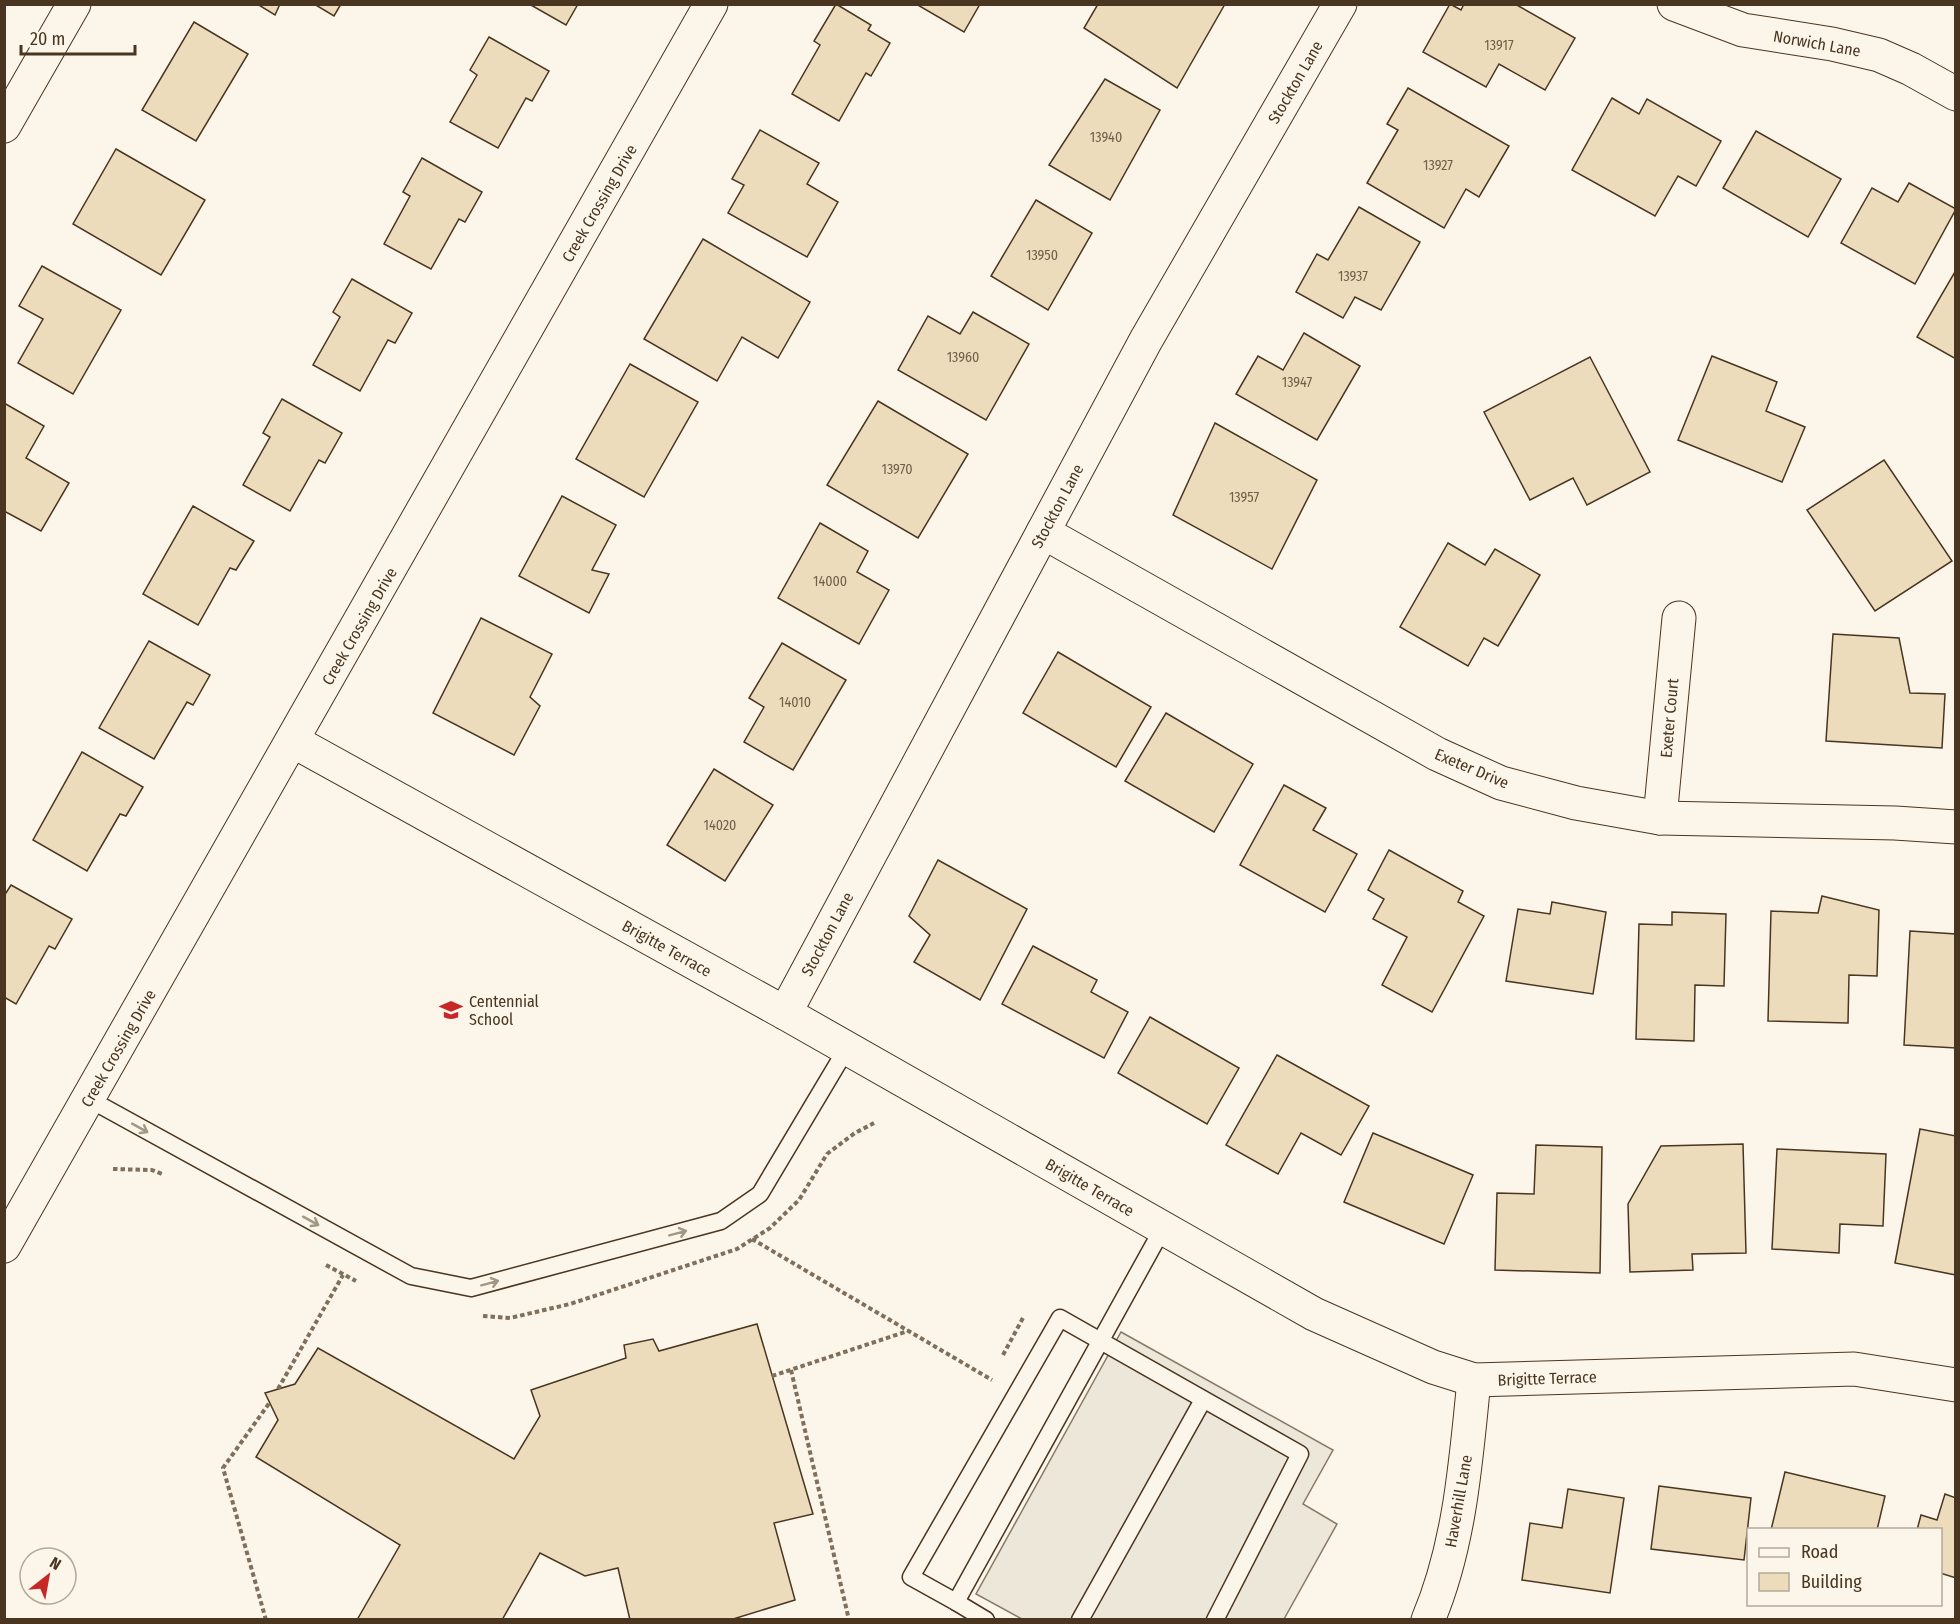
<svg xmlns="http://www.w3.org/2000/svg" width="1960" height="1624" font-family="'Fira Sans Condensed',sans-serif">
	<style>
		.parking { fill: #ede7d9; stroke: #887966; stroke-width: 1.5 }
		.building { fill: #ecdcbc; stroke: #4a3520; stroke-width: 1.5 }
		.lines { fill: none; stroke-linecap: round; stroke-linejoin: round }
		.lane-casing { stroke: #4a3520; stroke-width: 19 }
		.street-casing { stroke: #4a3520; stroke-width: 35 }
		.path { stroke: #7f6f5c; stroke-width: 4; stroke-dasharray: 4.5 3; stroke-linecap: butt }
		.lane { stroke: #fbf6e9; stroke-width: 16 }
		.street { stroke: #fbf6e9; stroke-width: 33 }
		.oneway { stroke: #a29684 }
		.labels { text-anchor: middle; stroke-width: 4.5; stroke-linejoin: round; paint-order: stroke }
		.number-label { font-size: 14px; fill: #725f47 }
		.street-label { font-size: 16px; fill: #4a3520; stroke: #fbf6e9 }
		.poi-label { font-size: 16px; fill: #4a3520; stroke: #fbf6e9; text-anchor: start }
	</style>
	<rect width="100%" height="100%" fill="#fbf6e9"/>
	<!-- parking -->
	<path class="parking" d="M1121,1332L1333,1450L1303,1504L1337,1524L1284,1619H1022L976,1594Z"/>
	<!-- building -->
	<g class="building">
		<path d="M257,4H280L275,15Z"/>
		<path d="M314,4H341L334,16Z"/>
		<path d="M529,4H578L566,25Z"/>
		<path d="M836,4L871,25L868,30L890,43L871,76L866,73L839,121L792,94L820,45L814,41Z"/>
		<path d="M916,4H980L964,32Z"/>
		<path d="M1098,4H1225L1177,88L1084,28Z"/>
		<path d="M1450,4L1461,10L1464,4H1515L1575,38L1545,90L1499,64L1486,87L1423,52Z"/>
		<path d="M194,22L248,54L196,141L142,110Z"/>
		<path d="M489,37L549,71L532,101L526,98L498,148L450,122L477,75L470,70Z"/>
		<path d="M1105,79L1160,110L1110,200L1049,165Z"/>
		<path d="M1408,88L1509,146L1479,197L1466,189L1444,228L1367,183L1398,130L1387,124Z"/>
		<path d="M1612,98L1639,114L1647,99L1721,141L1696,186L1678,176L1655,216L1572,170Z"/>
		<path d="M760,130L819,163L807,184L838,202L807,257L728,213L744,185L732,179Z"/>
		<path d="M1756,131L1841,179L1808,237L1723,188Z"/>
		<path d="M116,149L205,200L161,275L73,224Z"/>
		<path d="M422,158L482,192L465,222L459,219L431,269L384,244L410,196L403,192Z"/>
		<path d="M1909,183L1956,209L1915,284L1841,243L1872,188L1898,202Z"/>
		<path d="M1036,200L1092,233L1048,310L991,276Z"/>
		<path d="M1359,207L1420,242L1381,310L1355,297L1343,318L1296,292L1317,254L1328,260Z"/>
		<path d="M703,239L810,302L778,358L742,337L717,381L644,339Z"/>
		<path d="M42,266L121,310L73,394L18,363L43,319L19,306Z"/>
		<path d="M1956,270V359L1917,337Z"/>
		<path d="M352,279L412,313L395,343L388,340L360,391L313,365L340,317L333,312Z"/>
		<path d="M973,312L1029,344L986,420L898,370L928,316L960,334Z"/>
		<path d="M1304,333L1360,366L1317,440L1236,394L1258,356L1283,370Z"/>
		<path d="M1712,356L1777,382L1766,411L1805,427L1782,482L1678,440Z"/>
		<path d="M1590,357L1650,472L1587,505L1573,478L1530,500L1484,412Z"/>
		<path d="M630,364L698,402L644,497L576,459Z"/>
		<path d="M282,399L342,433L325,463L319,460L290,511L243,485L270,437L263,433Z"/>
		<path d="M878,401L968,454L918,538L827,485Z"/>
		<path d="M4,403L44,426L26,458L69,483L41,531L4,511Z"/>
		<path d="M1215,423L1317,480L1272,569L1173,515Z"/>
		<path d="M1884,460L1952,561L1875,611L1807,510Z"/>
		<path d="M562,496L616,525L592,570L609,574L589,613L519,576Z"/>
		<path d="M193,506L254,541L236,570L230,568L198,625L143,594Z"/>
		<path d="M820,523L868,551L857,572L889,590L859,644L778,598Z"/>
		<path d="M1448,543L1485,565L1495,549L1540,575L1498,646L1484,638L1468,666L1400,627Z"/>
		<path d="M481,618L552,654L530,697L540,706L514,755L433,713Z"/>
		<path d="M1833,634L1899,638L1910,693L1945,694L1942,748L1826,741Z"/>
		<path d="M149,641L210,675L193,705L187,702L154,759L99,728Z"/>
		<path d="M782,643L846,680L793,770L744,742L764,707L749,698Z"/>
		<path d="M1058,652L1151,707L1116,767L1023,713Z"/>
		<path d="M1166,713L1253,764L1214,832L1125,781Z"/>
		<path d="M82,752L143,787L126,816L120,814L87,871L33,840Z"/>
		<path d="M714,769L773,805L725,881L667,845Z"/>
		<path d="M1284,785L1326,808L1313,830L1357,854L1325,912L1240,865Z"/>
		<path d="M1389,850L1463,891L1458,902L1484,916L1432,1012L1382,985L1407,937L1373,919L1384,899L1368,890Z"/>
		<path d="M938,860L1027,909L980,1000L914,962L930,935L909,916Z"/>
		<path d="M11,885L72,919L55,949L49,946L16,1004L4,997V896Z"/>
		<path d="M1822,896L1879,910L1877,976L1849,975L1848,1023L1768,1021L1771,911L1818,913Z"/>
		<path d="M1552,902L1606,912L1593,994L1506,981L1518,909L1550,914Z"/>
		<path d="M1672,912L1726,914L1724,986L1695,985L1694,1041L1636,1039L1639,924L1672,925Z"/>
		<path d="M1910,931L1956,934V1048L1904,1045Z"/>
		<path d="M1033,946L1097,980L1091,992L1128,1012L1104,1058L1002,1004Z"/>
		<path d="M1150,1017L1239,1068L1207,1124L1118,1073Z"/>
		<path d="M1277,1055L1369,1106L1341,1155L1301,1133L1278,1174L1226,1145Z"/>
		<path d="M1920,1129L1956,1136V1275L1895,1263Z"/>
		<path d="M1373,1133L1473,1175L1444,1244L1344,1202Z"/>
		<path d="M1743,1144L1746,1253L1692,1254L1693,1270L1630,1272L1628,1204L1661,1146Z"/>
		<path d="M1536,1145L1602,1147L1600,1273L1495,1270L1497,1193L1534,1194Z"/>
		<path d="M1777,1149L1886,1154L1883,1226L1840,1224L1839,1253L1772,1249Z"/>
		<path d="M757,1324L813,1514L774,1523L795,1600L730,1620H630L618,1568L585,1576L540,1553L502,1620H357L400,1545L256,1457L278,1420L265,1393L295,1384L318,1348L514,1459L540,1416L531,1390L626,1358L624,1345L653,1339L659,1351Z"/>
		<path d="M1785,1472L1885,1496L1877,1530H1771Z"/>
		<path d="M1659,1486L1751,1498L1744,1560L1651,1549Z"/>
		<path d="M1568,1489L1624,1498L1610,1593L1522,1580L1530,1523L1562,1528Z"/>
		<path d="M1945,1494L1956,1498V1578L1940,1573V1530H1917L1921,1515L1937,1520Z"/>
	</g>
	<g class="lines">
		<!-- lane casing -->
		<g class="lane-casing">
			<g id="lane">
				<path d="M89,1099L411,1276L471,1288L721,1221L760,1194L847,1048"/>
				<path d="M1163,1228L956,1602L911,1577L1060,1318L1300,1454L1215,1620"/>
				<path d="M956,1602L986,1620"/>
				<path d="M1080,1620L1203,1400"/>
			</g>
		</g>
		<!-- street casing -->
		<g class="street-casing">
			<g id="street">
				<path d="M1674,4L1743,30L1832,44L1879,55L1911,69L1956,94"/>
				<path d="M4,126L74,4"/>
				<path d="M1043,532L1437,754L1501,783L1576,803L1660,818L1895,823L1956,827"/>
				<path d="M293,741L785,1013L1314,1314L1433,1367L1474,1380L1854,1369L1956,1385"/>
				<path d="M1660,818L1679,618"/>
				<path d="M785,1013L1146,340L1340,4"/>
				<path d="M4,1246L711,4"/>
				<path d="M1428,1620C1460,1545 1466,1460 1474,1380"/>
			</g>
		</g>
		<!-- path -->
		<g class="path">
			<path d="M113,1169L152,1170L162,1174"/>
			<path d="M752,1239L992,1380"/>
			<path d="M326,1265L356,1281"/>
			<path d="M483,1316L510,1318L570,1304L737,1249L770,1228L799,1200L827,1154L855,1133L874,1123"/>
			<path d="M1003,1355L1024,1316"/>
			<path d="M791,1370L849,1620"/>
			<path d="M772,1376L908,1331"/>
			<path d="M278,1389L343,1275"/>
			<path d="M266,1620L223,1468L270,1402"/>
		</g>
		<!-- lane -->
		<use href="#lane" class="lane"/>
		<!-- street -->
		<use href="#street" class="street"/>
	</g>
	<!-- one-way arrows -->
	<defs><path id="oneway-shaft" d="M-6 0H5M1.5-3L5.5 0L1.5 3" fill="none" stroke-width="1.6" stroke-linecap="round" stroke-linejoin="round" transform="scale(1.5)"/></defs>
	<g class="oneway">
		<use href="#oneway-shaft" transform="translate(140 1128) rotate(29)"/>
		<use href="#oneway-shaft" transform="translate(311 1221) rotate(29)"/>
		<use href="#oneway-shaft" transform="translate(678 1233) rotate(-15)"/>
		<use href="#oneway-shaft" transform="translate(490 1283) rotate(-15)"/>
	</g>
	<!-- icons -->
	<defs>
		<g id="school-bare" transform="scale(1.8)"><path d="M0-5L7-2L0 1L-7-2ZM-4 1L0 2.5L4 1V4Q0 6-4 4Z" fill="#c62828" stroke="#fbf6e9" stroke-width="2.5" paint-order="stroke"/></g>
	</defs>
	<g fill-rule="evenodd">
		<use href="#school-bare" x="451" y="1010"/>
	</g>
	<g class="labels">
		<!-- number labels -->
		<g class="number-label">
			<text x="1499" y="50">13917</text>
			<text x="1106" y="142">13940</text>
			<text x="1438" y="170">13927</text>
			<text x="1042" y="260">13950</text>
			<text x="1353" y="281">13937</text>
			<text x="963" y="362">13960</text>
			<text x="1297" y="387">13947</text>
			<text x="897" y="474">13970</text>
			<text x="1244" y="502">13957</text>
			<text x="830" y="586">14000</text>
			<text x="795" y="707">14010</text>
			<text x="720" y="830">14020</text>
		</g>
		<!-- street labels -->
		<g class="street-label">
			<text transform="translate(1817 43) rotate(10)" y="6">Norwich Lane</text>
			<text transform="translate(1295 82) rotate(-60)" y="6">Stockton Lane</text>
			<text transform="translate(599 203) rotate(-60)" y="6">Creek Crossing Drive</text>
			<text transform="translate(1057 506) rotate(-62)" y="6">Stockton Lane</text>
			<text transform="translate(359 626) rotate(-60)" y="6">Creek Crossing Drive</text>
			<text transform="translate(1669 718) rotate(-85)" y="6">Exeter Court</text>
			<text transform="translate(1472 768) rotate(23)" y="6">Exeter Drive</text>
			<text transform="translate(827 934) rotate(-62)" y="6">Stockton Lane</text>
			<text transform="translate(667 948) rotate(29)" y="6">Brigitte Terrace</text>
			<text transform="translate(118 1048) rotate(-60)" y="6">Creek Crossing Drive</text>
			<text transform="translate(1090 1187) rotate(30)" y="6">Brigitte Terrace</text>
			<text transform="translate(1547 1378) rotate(-2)" y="6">Brigitte Terrace</text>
			<text transform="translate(1458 1501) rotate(-80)" y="6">Haverhill Lane</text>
		</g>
		<!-- poi labels -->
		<g class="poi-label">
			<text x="469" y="1007">Centennial<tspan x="469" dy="18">School</tspan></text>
		</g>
	</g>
	<!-- border -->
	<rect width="1960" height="1624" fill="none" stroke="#4a3520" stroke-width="12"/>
	<!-- legend -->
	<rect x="1747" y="1528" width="195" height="78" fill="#fbf6e9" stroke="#b4a999" stroke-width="1.5"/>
	<rect x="1759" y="1548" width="30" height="9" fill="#fbf6e9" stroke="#b4a999" stroke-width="1.5"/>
	<text x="1801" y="1558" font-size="18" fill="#4a3520">Road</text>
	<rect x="1759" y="1573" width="30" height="18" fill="#ecdcbc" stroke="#b4a999" stroke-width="1.5"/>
	<text x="1801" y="1588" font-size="18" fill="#4a3520">Building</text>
	<!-- north arrow -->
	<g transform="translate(48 1576) rotate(31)"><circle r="28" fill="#fbf6e9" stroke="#b4a999" stroke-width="1.5"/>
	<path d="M0-4.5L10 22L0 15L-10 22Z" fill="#c62828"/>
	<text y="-9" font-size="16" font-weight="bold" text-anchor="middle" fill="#4a3520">N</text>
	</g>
	<!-- scale -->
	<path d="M21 45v9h114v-9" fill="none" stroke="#4a3520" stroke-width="3"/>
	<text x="30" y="45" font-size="18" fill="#4a3520" stroke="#fbf6e9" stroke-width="4.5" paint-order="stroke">20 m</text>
</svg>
